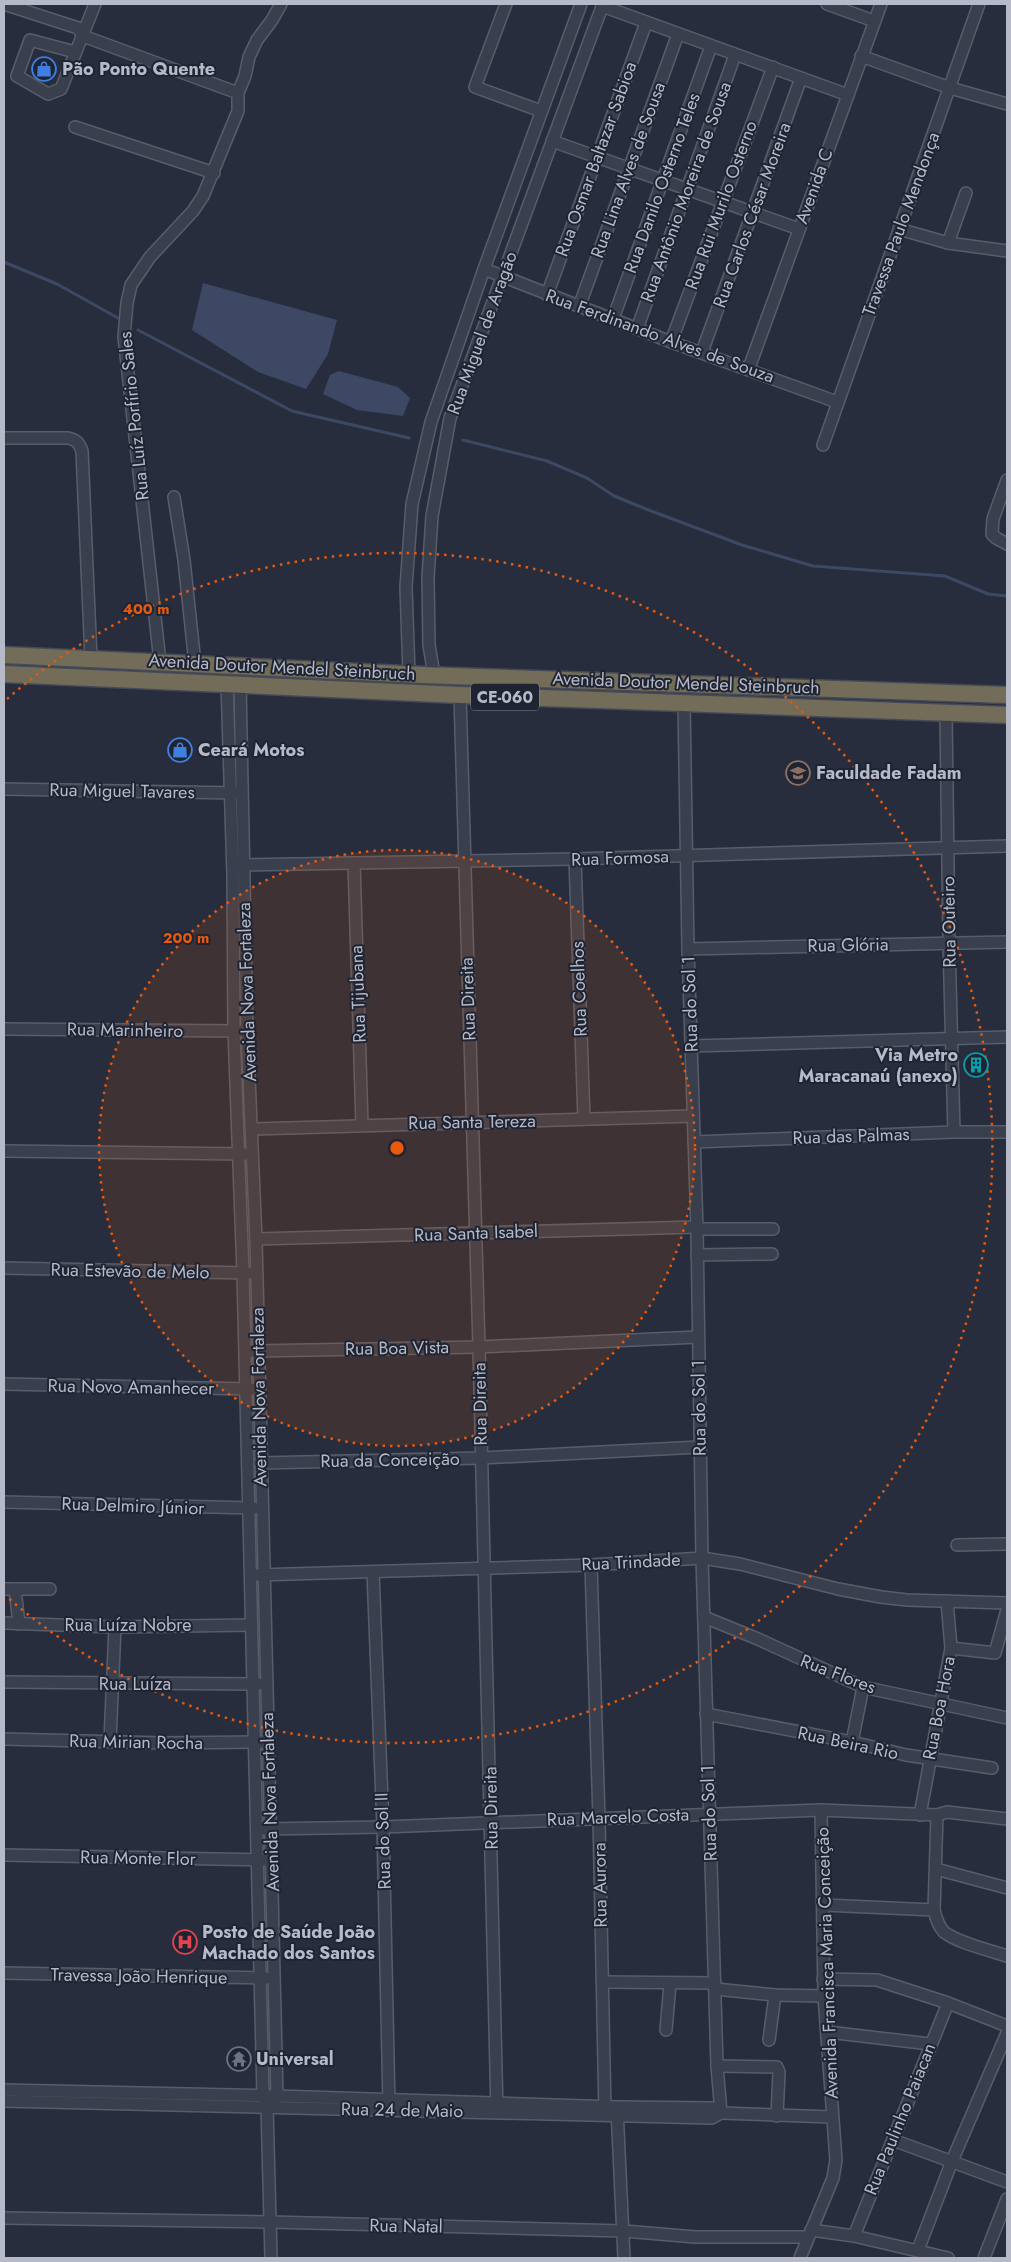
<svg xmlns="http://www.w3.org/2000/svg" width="1011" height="2262" font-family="Jost,sans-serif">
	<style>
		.water { fill: #3d4864 }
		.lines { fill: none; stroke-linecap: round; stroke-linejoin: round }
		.stream { stroke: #3d4864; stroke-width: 3 }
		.minor-casing { stroke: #585d6b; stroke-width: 14 }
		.highway-casing { stroke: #454a58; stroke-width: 19 }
		.minor { stroke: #3a3f4d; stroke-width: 11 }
		.highway { stroke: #726c58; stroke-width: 16 }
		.ring { fill: none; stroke: #e8590c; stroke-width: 2.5; stroke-dasharray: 2.5 5 }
		.labels { text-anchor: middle; stroke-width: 4; stroke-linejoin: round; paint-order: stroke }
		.shield { fill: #1f2432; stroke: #898d9b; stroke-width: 1 }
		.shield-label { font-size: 16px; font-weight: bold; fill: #b6bac8 }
		.poi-label { font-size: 18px; font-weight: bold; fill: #b6bac8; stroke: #1f2432; text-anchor: start }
		.street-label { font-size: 18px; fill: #b6bac8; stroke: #1f2432 }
		.centre { fill: #e8590c; stroke: #1f2432; stroke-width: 2.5 }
		.ring-label { font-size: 15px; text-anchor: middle; font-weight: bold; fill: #e8590c; stroke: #1f2432; stroke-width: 4; stroke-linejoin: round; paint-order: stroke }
	</style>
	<rect width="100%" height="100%" fill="#272d3c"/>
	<!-- water -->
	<g class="water">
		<path d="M203,283L337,320L328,354L306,389L258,372L192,330Z"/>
		<path d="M339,371L398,387L410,398L403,416L357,410L323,394L330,375Z"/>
	</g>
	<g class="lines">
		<!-- stream -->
		<g class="stream">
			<path d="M4,262L57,284L118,318"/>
			<path d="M138,330L292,411L409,438"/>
			<path d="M463,440L547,461L587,478L614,496L646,509L742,545L813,566L945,576L988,594L1007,596"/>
		</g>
		<!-- minor casing -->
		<g class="minor-casing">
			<g id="minor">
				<path d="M4,4L78,28L83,36L238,93"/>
				<path d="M506,4L475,87L541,111"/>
				<path d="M827,4L874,21"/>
				<path d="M602,6L848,95"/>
				<path d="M75,52L30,40L17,76L48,94L61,89L95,4"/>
				<path d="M861,56L950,88L1007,104"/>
				<path d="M75,127L214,173"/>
				<path d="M552,141L799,229"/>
				<path d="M899,229L948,243L1007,251"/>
				<path d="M948,243L966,193"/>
				<path d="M484,269L671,342L837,402"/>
				<path d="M547,295L646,23"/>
				<path d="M579,307L678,34"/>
				<path d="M613,319L711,46"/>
				<path d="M637,329L735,55"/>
				<path d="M671,342L773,67"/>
				<path d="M702,352L801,78"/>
				<path d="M749,368L881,4"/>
				<path d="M4,438H68C77,440 79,443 82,451L91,659"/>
				<path d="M823,445L979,4"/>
				<path d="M1007,480L993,519L992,534L996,538L1007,544"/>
				<path d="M174,497L184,560L195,664"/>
				<path d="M160,662L124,337L127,303L131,285L150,257L193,211L203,196L238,111V93L245,76L249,57L257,40L272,20L281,4"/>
				<path d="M409,674L406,587L412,504L431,422L484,269L581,4"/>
				<path d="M434,675L429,645L428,577L432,516L450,418L603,4"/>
				<path d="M227,683L233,875L234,1031L243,1273L263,2095L267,2107L271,2258"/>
				<path d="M240,684L247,1031L256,1239L277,2096L267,2107"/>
				<path d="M460,695L479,1347L497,2112"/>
				<path d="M684,703L688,949L697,1229L702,1558L717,2066L721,2113"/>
				<path d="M946,713L949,943L954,1132"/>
				<path d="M4,789L237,793"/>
				<path d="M575,859L584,1119"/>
				<path d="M354,863L362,1125"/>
				<path d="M237,865L575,859L1007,846"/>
				<path d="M688,949L1007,942"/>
				<path d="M4,1029L239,1031"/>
				<path d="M691,1046L1007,1037"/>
				<path d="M252,1129L693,1116"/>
				<path d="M694,1142L954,1132H1007"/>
				<path d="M4,1151L246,1154"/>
				<path d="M697,1229H773"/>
				<path d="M256,1239L696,1227"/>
				<path d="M697,1255L772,1254"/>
				<path d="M4,1268L249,1273"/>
				<path d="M250,1351L479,1347L698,1337"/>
				<path d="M4,1384L252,1389"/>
				<path d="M260,1463L481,1458L700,1447"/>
				<path d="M4,1502L254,1508"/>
				<path d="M957,1545L1007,1544"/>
				<path d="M591,1565L599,1818L605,2113"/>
				<path d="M373,1572L383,1827L389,2105"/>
				<path d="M257,1575L591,1565L702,1558L740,1564L838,1589L881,1597L907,1600L1007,1603"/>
				<path d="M4,1589H50"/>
				<path d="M15,1589L19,1624"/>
				<path d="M704,1617L758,1639L863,1687L1007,1718"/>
				<path d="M4,1623L115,1627L252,1625"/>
				<path d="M951,1648L995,1653L1007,1610"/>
				<path d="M4,1682L259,1684"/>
				<path d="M706,1714L852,1742L906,1755L992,1768"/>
				<path d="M4,1739L164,1743L262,1742"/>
				<path d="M110,1741L115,1627"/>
				<path d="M852,1742L863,1687"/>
				<path d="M920,1815L951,1648L947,1601"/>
				<path d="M264,1829L383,1827L821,1810L937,1815L947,1812L1007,1819"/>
				<path d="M4,1855L264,1860"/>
				<path d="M936,1869L1007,1888"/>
				<path d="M824,1905L934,1910C936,1918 938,1926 944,1932C958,1943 989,1950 1007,1956"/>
				<path d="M934,1910L937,1815"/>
				<path d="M4,1973L267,1978"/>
				<path d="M823,1979L877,1980L948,2003L1007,2026"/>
				<path d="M602,1982L715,1983"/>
				<path d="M715,1989L775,1995L824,1996"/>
				<path d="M666,2030L670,1984"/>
				<path d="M828,2032L930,2044"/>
				<path d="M769,2040L775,1995"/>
				<path d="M717,2066L777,2067L779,2072L777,2116"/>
				<path d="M4,2090L277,2096L617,2107L712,2108L721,2113L832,2117"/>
				<path d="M4,2101L712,2118L721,2113"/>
				<path d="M617,2109L624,2258"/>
				<path d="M893,2140L1007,2182"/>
				<path d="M4,2218L270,2222L624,2231L695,2237H808"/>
				<path d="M811,2230L854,2236L948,2258"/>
				<path d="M854,2236L948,2003"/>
				<path d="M918,2250L952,2161L1007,2033"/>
				<path d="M800,2258L833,2178L836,2160L824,1996L821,1810"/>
				<path d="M984,2258L1007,2199"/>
			</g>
		</g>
		<!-- highway casing -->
		<g class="highway-casing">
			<g id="highway">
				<path d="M4,655L423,675L1007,695"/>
				<path d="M4,674L460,695L1007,715"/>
			</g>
		</g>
		<!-- minor -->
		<use href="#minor" class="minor"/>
		<!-- highway -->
		<use href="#highway" class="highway"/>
	</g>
	<!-- distance rings -->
	<circle cx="397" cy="1148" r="298" fill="#e8590c" fill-opacity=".12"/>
	<g class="ring">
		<circle cx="397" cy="1148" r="298"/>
		<path d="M7 699A595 595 0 1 1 7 1597"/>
	</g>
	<!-- icons -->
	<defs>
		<g id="shop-ring" transform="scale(1.25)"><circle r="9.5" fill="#1f2432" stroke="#3f7fe0" stroke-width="1.5"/><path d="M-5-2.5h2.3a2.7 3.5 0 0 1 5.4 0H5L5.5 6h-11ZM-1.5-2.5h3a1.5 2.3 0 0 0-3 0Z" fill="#3f7fe0"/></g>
		<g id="university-ring" transform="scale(1.25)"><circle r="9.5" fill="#1f2432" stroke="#8d6e63" stroke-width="1.5"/><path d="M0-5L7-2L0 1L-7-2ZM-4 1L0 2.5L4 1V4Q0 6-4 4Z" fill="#8d6e63"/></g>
		<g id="building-ring" transform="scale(1.25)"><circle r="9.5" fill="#1f2432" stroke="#0f9aa8" stroke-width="1.5"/><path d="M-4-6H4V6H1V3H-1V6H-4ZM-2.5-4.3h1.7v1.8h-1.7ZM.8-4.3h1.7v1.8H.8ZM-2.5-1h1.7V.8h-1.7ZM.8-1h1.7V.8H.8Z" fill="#0f9aa8"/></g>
		<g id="hospital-ring" transform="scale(1.25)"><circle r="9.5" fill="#1f2432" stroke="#e0444e" stroke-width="1.5"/><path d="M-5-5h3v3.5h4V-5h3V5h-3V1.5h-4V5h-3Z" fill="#e0444e"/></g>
		<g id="temple-ring" transform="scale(1.25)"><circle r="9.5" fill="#1f2432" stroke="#6b7280" stroke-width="1.5"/><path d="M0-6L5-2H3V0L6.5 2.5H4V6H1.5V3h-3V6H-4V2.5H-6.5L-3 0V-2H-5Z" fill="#6b7280"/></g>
	</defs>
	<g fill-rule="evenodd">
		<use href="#shop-ring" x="44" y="69"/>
		<use href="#shop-ring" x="180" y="750"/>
		<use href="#university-ring" x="798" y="773"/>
		<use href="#building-ring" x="976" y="1065"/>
		<use href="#hospital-ring" x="185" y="1942"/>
		<use href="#temple-ring" x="239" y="2059"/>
	</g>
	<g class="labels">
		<!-- shield labels -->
		<rect class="shield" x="471" y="683.5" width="68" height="27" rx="4"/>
		<g class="shield-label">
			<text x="505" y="703">CE-060</text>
		</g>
		<!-- poi labels -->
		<g class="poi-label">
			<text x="62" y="75">Pão Ponto Quente</text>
			<text x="198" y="756">Ceará Motos</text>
			<text x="816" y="779">Faculdade Fadam</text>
			<text x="958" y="1061" text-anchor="end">Via Metro<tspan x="958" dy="21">Maracanaú (anexo)</tspan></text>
			<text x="202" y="1938">Posto de Saúde João<tspan x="202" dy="21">Machado dos Santos</tspan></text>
			<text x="256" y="2065">Universal</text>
		</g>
		<!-- street labels -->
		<g class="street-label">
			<text transform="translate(596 159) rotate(-70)" y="6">Rua Osmar Baltazar Sabioa</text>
			<text transform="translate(628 170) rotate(-70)" y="6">Rua Lina Alves de Sousa</text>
			<text transform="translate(662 183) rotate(-70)" y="6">Rua Danilo Osterno Teles</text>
			<text transform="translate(814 186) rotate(-70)" y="6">Avenida C</text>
			<text transform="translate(686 192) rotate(-70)" y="6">Rua Antônio Moreira de Sousa</text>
			<text transform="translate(721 205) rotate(-70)" y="6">Rua Rui Murilo Osterno</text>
			<text transform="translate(752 215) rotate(-70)" y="6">Rua Carlos César Moreira</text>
			<text transform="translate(901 224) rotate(-70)" y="6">Travessa Paulo Mendonça</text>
			<text transform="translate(482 333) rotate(-70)" y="6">Rua Miguel de Aragão</text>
			<text transform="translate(660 336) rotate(20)" y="6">Rua Ferdinando Alves de Souza</text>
			<text transform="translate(134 416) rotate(-96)" y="6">Rua Luíz Porfírio Sales</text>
			<text transform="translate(282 667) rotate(3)" y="6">Avenida Doutor Mendel Steinbruch</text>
			<text transform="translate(686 683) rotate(2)" y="6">Avenida Doutor Mendel Steinbruch</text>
			<text transform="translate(122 791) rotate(1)" y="6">Rua Miguel Tavares</text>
			<text transform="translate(620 858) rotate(-2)" y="6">Rua Formosa</text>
			<text transform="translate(949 922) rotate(-91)" y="6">Rua Outeiro</text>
			<text transform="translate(848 945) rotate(-1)" y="6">Rua Glória</text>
			<text transform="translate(579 989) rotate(-92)" y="6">Rua Coelhos</text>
			<text transform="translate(247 992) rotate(-92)" y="6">Avenida Nova Fortaleza</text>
			<text transform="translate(358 994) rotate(-92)" y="6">Rua Tijubana</text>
			<text transform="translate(468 999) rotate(-92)" y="6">Rua Direita</text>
			<text transform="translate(690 1004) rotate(-92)" y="6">Rua do Sol 1</text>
			<text transform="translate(125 1030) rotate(1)" y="6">Rua Marinheiro</text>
			<text transform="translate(472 1122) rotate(-1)" y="6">Rua Santa Tereza</text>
			<text transform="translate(851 1136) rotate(-2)" y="6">Rua das Palmas</text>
			<text transform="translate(476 1233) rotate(-2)" y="6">Rua Santa Isabel</text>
			<text transform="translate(130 1271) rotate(1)" y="6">Rua Estevão de Melo</text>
			<text transform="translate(397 1348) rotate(-1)" y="6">Rua Boa Vista</text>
			<text transform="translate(131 1387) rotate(1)" y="6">Rua Novo Amanhecer</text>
			<text transform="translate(259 1397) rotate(-91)" y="6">Avenida Nova Fortaleza</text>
			<text transform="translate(480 1404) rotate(-91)" y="6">Rua Direita</text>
			<text transform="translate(699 1408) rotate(-91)" y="6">Rua do Sol 1</text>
			<text transform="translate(390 1460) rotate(-1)" y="6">Rua da Conceição</text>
			<text transform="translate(133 1506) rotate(2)" y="6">Rua Delmiro Júnior</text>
			<text transform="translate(631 1562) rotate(-3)" y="6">Rua Trindade</text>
			<text x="128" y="1631">Rua Luíza Nobre</text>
			<text transform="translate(838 1674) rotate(21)" y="6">Rua Flores</text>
			<text x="135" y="1690">Rua Luíza</text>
			<text transform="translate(939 1708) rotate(-79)" y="6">Rua Boa Hora</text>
			<text transform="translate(136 1742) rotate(1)" y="6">Rua Mirian Rocha</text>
			<text transform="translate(848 1743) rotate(12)" y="6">Rua Beira Rio</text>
			<text transform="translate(270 1802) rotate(-92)" y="6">Avenida Nova Fortaleza</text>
			<text transform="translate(491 1808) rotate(-91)" y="6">Rua Direita</text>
			<text transform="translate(709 1813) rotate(-92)" y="6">Rua do Sol 1</text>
			<text transform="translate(618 1817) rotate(-2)" y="6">Rua Marcelo Costa</text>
			<text transform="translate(383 1841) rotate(-92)" y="6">Rua do Sol II</text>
			<text transform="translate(138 1858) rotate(1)" y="6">Rua Monte Flor</text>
			<text transform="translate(600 1885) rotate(-91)" y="6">Rua Aurora</text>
			<text transform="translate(827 1963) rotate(-92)" y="6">Avenida Francisca Maria Conceição</text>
			<text transform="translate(139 1976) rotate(1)" y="6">Travessa João Henrique</text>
			<text transform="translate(402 2110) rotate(1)" y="6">Rua 24 de Maio</text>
			<text transform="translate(900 2119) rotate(-68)" y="6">Rua Paulinho Paiacan</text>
			<text transform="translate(406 2226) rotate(1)" y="6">Rua Natal</text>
		</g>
	</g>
	<circle cx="397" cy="1148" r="8" class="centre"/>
	<g class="ring-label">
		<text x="146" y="614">400 m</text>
		<text x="186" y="943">200 m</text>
	</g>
	<!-- border -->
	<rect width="1011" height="2262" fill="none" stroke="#b6bac8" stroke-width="10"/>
</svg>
